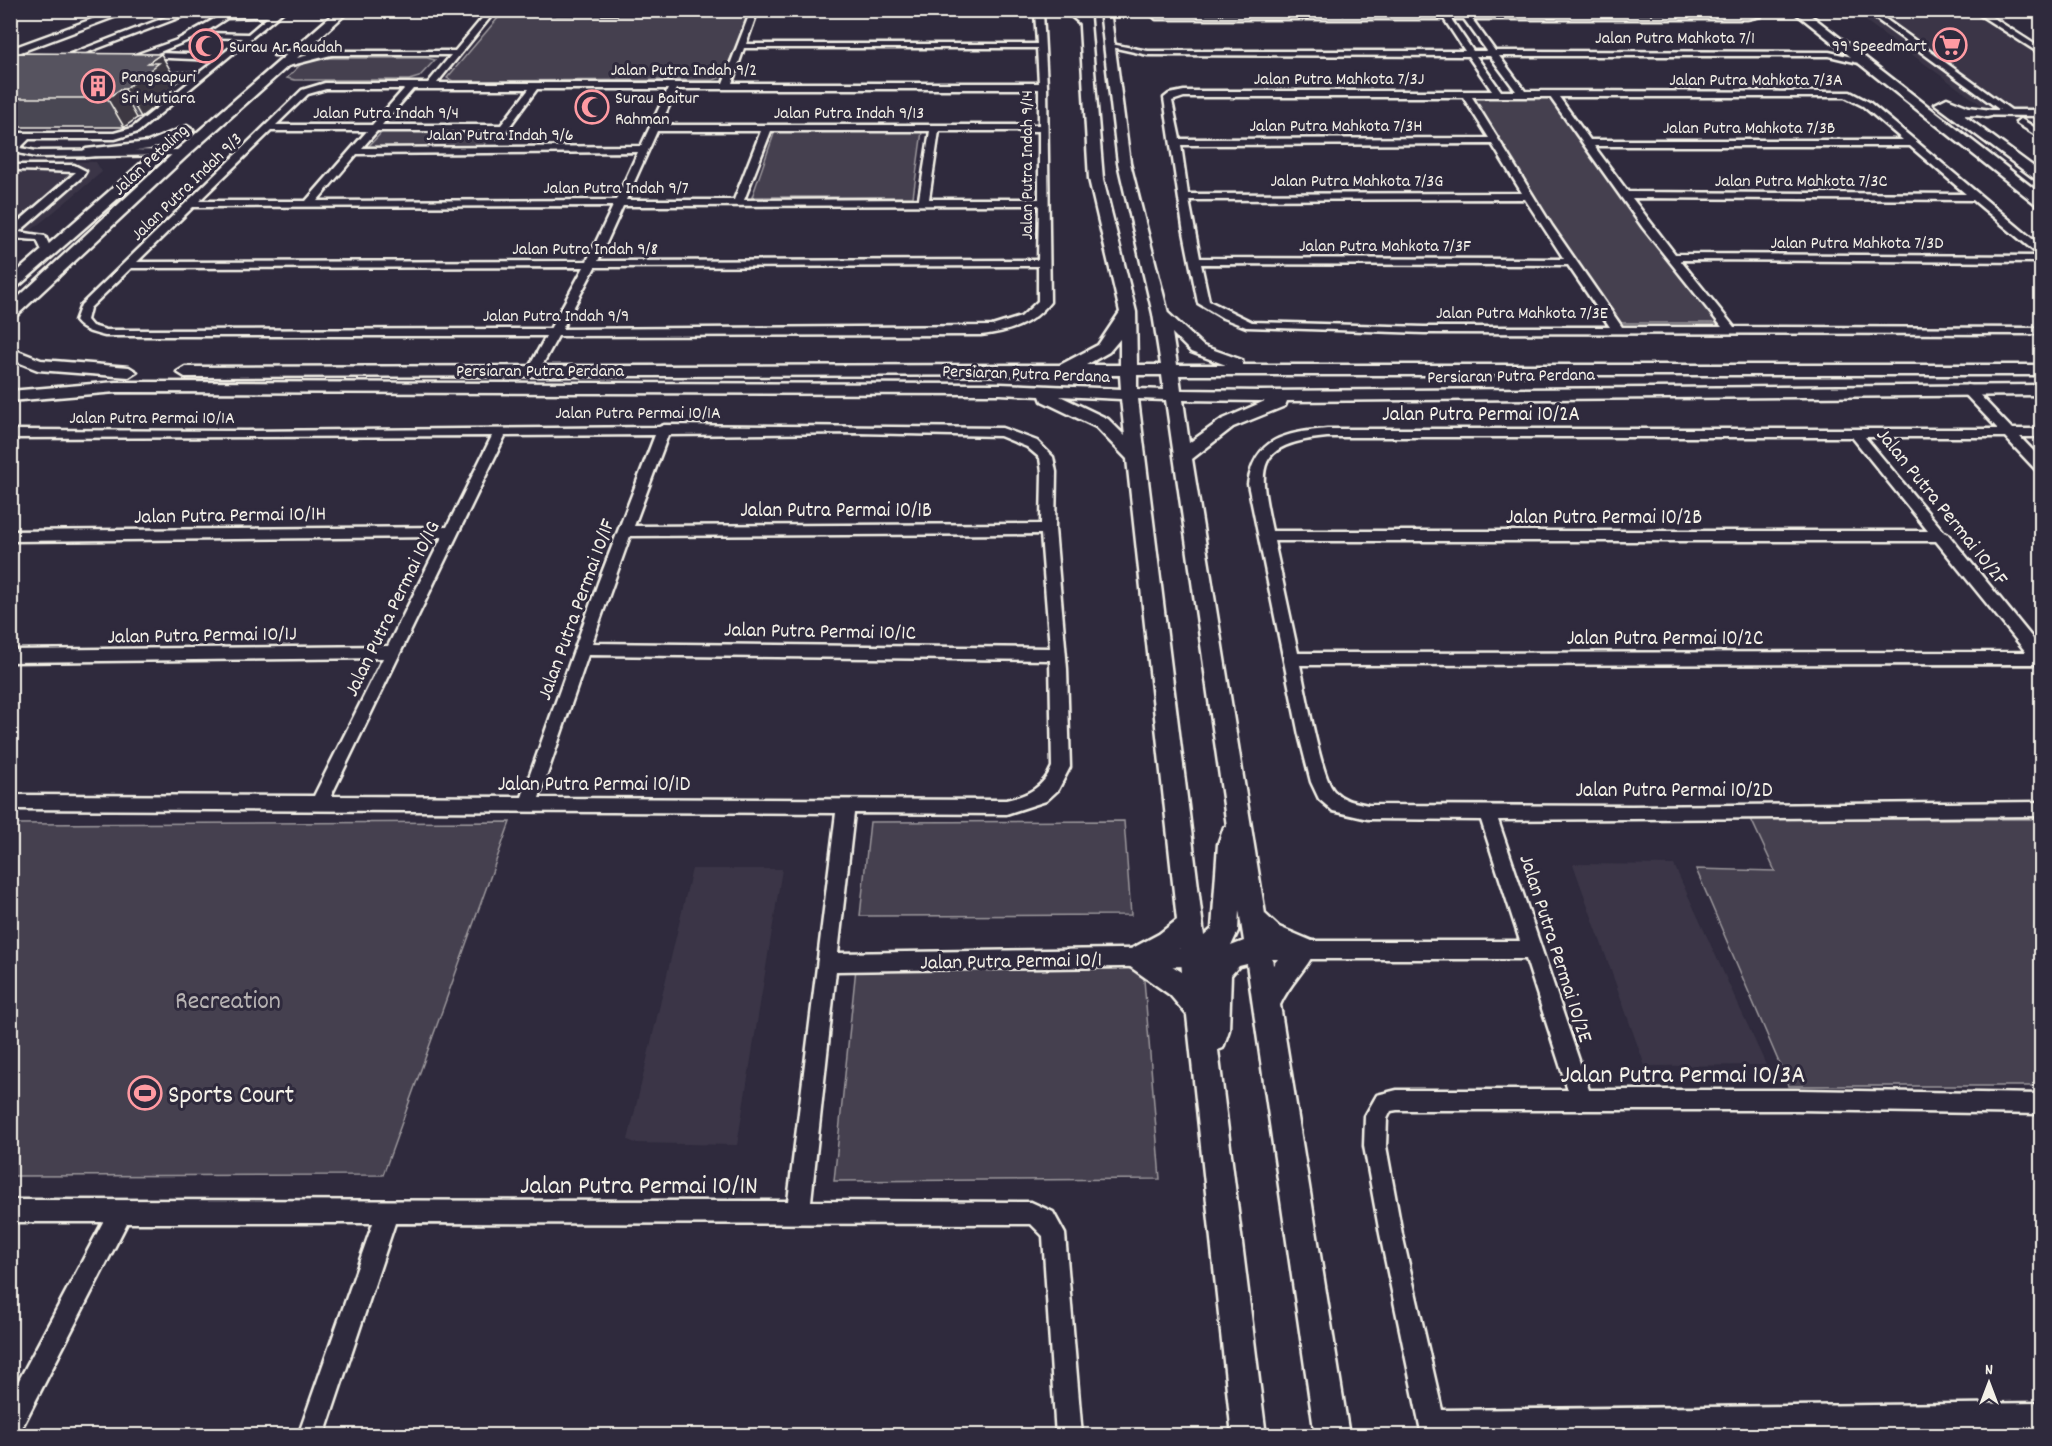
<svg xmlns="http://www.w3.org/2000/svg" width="2052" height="1446" font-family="Dekko,sans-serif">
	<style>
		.built { fill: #3b3647 }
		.green { fill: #454050; stroke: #9c989c; stroke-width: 1.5 }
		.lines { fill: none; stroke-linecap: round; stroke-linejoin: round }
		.street-casing { stroke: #f4f1e8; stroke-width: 5 }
		.secondary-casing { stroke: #f4f1e8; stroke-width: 5 }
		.street { fill: #2f2a3d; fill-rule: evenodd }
		.secondary { fill: #2f2a3d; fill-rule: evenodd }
		.wall { fill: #4a4752; stroke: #f4f1e8; stroke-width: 1.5 }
		.shaded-wall { fill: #3c3942; stroke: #f4f1e8; stroke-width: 1.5 }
		.building { fill: #56525f; stroke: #f4f1e8; stroke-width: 1.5 }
		.labels { text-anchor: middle; stroke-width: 6; stroke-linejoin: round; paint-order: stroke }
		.far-street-label { font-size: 18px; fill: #f4f1e8; stroke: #2f2a3d }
		.far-poi-label { font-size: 18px; fill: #f4f1e8; stroke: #2f2a3d; text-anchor: start }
		.street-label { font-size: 21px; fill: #f4f1e8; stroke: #2f2a3d }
		.near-park-label { font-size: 26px; fill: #b7b3b3; stroke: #2f2a3d }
		.near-street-label { font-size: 26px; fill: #f4f1e8; stroke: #2f2a3d }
		.near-poi-label { font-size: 26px; fill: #f4f1e8; stroke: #2f2a3d; text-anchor: start }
	</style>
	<rect width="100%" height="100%" fill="#2f2a3d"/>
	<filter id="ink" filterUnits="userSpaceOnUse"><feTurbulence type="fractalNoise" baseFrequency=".0167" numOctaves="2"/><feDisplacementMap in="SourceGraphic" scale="12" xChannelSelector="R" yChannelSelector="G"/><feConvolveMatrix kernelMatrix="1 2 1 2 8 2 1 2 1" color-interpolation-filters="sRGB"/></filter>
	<g filter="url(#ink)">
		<!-- built -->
		<g class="built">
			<path d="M1852,11H1985L2041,46V109H1987Z"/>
			<path d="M16,161L96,162L102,172L11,247V165Z"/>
			<path d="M1573,864L1674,865L1766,1065L1645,1066Z"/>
			<path d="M692,869H782L737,1145L635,1143L628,1140Z"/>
		</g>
		<!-- green -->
		<g class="green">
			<path d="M751,14L722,77L713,80L453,81L447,78L498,18L509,15Z"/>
			<path d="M321,58H427L435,60L419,77L409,80H295L287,78L303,62Z"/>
			<path d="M1473,98H1551L1619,195L1721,323H1616L1530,196Z"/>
			<path d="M775,131H922L913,197H752Z"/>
			<path d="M382,132H494L482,148H367Z"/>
			<path d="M1751,819H2041V1086H1789L1696,869L1775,871Z"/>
			<path d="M1124,821L1131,915L860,916L870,822Z"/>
			<path d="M510,822L383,1175L11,1176V824Z"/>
			<path d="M1143,967L1160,1179L834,1181L856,968Z"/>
		</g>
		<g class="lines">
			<!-- street casing -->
			<g class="street-casing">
				<g id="street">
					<path d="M202,10L232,14L285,10L138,132L115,139H29L20,148L36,151L182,150L187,153L185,155L36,157L10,151V146L19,139H10V133H114L132,128L193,79H150L147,78V74L199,73L216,60L146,57L127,63L123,61L124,59L177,40L218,17L186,15L59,63L52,61L182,11ZM268,17L248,34L204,33L227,18ZM196,37H198L243,38L221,55L157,53Z"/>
					<path d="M489,10H1066L1076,12L1089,22V26H1083L1071,16L1043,12L1047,86L1050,302C1032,325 1008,332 981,335L558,336L539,371L533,375L527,371L546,336H105C93,333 83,331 75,321L81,305L302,90L325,83H428L451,55H274V51H455ZM1035,12L1037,44H746L757,13ZM750,13L723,83H437L493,14ZM744,48H1037L1039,83H732ZM326,89H404L372,125H276L308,94ZM413,89H529L501,125H382ZM537,89H668L641,146L362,148L377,131H497L493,136L501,138ZM677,89H1039V125H660ZM271,131H367L306,201H199ZM657,131H761L734,200H626ZM771,131H930L919,199L744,200ZM939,131H1039V199H929ZM638,152L616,200L317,201L357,154ZM1039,205L1038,260L598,261L623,206ZM613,206L587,261L137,262L193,207ZM1038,266V301L1021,317L992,326L562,329L595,267ZM584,267L550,329L106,330L92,326L87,320L90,308L131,268Z"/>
					<path d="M1147,10H1155L1158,15H1747L1753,13L1752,10H1759L1761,16L1747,19H1472L1495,51L1829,52L1866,60L1867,62L1863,64L1829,56H1499L1525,91L1850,92L1869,102L2042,247V262L1680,260L1734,327L2042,328V334L1424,333L1246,327L1223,318L1198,303L1183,227L1164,98L1169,94L1184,91H1492L1468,56L1148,55L1107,46L1111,44L1148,51H1465L1444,19H1156ZM1451,19H1464L1487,51H1473ZM1476,56H1490L1516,91H1501ZM1184,97H1463L1489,138L1180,139L1172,101ZM1472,97H1550L1643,228L1722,327H1622L1552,226ZM1559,97H1845L1863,106L1903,140H1590ZM1492,144L1522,193L1188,194L1181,145ZM1594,146H1910L1966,194L1628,192ZM1632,198L1973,200L2040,256L1675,254ZM1525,199L1564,259L1200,258L1189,200ZM1201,264L1568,265L1610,327H1424L1252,322L1209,301Z"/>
					<path d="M1864,10H1873L2011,110H2042V116L1950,115L1949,113L1953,110H2000Z"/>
					<path d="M1972,10H1981L2042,49V55Z"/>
					<path d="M2021,119L2042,132V139L2018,124L2016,122Z"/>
					<path d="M16,165H74L86,171L83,176L19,232L45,236L53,253L52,255H44L37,240L10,238V229L76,172L19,170L14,167Z"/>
					<path d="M1967,385L1971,386L2012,429H2042V437H2020L2042,460V472L2037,471L2005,437H1865L1944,532L1947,533L2042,650V667L2035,664L1300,665C1305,687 1321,778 1334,791C1344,801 1355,802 1368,805L1632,806L2042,802V816L1498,820L1589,1090H1797L2042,1094V1114L1797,1110H1397L1391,1111L1387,1119L1386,1146L1402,1234L1442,1410L2042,1403V1429L1422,1436L1380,1234L1364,1146L1365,1116L1377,1095L1397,1090H1568L1526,959H1258L1251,956L1248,950L1251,944L1258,941H1520L1481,820L1368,819L1333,811L1319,799L1311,782L1299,735L1248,484C1255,437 1286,433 1327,429H1998L1963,392L1961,389ZM1327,437H1852L1928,531H1272C1259,469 1252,444 1327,437ZM1274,541H1936L2026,652L1298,653Z"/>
					<path d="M664,425L1002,428L1037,441L1053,457L1056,472L1055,529L1067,669L1070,767L1058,790L1046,801L1006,814L854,813L838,953L1194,948L1201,951L1204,957L1201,963L1194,966L836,971L811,1201L1031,1202L1053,1212L1065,1234L1082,1436H1056L1043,1236L1031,1224L395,1223L324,1436H298L373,1223H127L19,1433L10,1436V1397L103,1222H10V1200L788,1201L836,813L10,809V795L314,796L383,658L10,662V650L388,646L442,537L10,541V531L447,527L492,436L10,438V430L246,431L659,427ZM857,433L1000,436L1027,447L1040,458L1042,472L1041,524L634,526L668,435ZM655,435L598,583L522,797L331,796L505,436ZM1041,534L1050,648L592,643L630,536ZM588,655L1050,660L1052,767C1043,788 1028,795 1006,800L539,798Z"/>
				</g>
			</g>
			<!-- secondary casing -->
			<g class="secondary-casing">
				<g id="secondary">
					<path d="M117,10H133L10,56V49Z"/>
					<path d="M338,10H350L297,58L331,49L337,52L335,54L288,66L187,156L15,317L10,319V305L177,150Z"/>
					<path d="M1079,10H1089L1103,179L1136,312L1137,365H1161L1153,314L1118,163L1100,10H1110L1130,163L1168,313L1203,346L1242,360L1243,365H2042V375H1179L1181,390L1260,391L2042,385V395L1287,401L1285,406L1233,427L1192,459L1265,914L1279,927L1312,941L1316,949C1307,969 1289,984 1280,1005L1349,1436H1315L1247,964L1239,966L1231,975L1229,1030L1223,1048L1218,1050L1266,1436H1232L1187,1015L1170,995L1129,966L1125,958L1129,950L1159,934L1177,920L1127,459L1096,427L1042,401L1040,396L1000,394L116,392L10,401V391L116,382L1000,384L1121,389L1120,375L185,377L177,372L185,367L1060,365L1098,345L1120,312L1089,179ZM1172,333L1191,352L1226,365H1177ZM1120,339V365H1086L1109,352ZM1137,375H1162L1164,390L1137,389ZM1060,396L1121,399L1125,436L1108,419ZM1138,399L1166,400L1227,826L1224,827L1218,844L1212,929L1204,936ZM1183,400L1260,401H1265L1221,420L1189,443ZM1239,910L1244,941L1231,946L1238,931ZM1271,947L1283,953L1273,965ZM1180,948L1182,972L1161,959Z"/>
					<path d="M1792,10H1804L2042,195V206L2037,205Z"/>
					<path d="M1947,98L1969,107L1991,110V116L1987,117L1958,111L2042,173V184L1935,104Z"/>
					<path d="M187,126L193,130L191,133L150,149L86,157L80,153L86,149L148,142Z"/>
					<path d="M158,152L164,156L163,159L15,289L10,290V278L153,153Z"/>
					<path d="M10,348L41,360L129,367L137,372L129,377L38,370L10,359Z"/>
				</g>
			</g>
			<!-- street -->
			<use href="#street" class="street"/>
			<!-- secondary -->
			<use href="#secondary" class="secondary"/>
		</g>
		<!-- wall -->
		<path class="wall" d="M161,54L177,82L171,86L174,91L141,117L137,118L124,127H10V56Z"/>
		<!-- shaded-wall -->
		<g class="shaded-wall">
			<path d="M161,54L177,82L171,86L174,91L141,117L125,89L148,63Z"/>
			<path d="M121,89L137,118L124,127L107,98Z"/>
		</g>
		<!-- building -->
		<path class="building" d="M15,53L161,54L148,63H159L125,89H121L107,98H10V56Z"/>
	</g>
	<!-- icons -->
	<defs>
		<g id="supermarket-ring" transform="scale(1.725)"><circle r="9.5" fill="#2f2a3d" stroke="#ff9aa2" stroke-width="1.5"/><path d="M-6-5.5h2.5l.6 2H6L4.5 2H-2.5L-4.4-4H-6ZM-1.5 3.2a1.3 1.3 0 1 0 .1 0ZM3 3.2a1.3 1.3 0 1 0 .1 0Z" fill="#ff9aa2"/></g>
		<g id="mosque-ring" transform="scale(1.725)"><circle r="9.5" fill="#2f2a3d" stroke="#ff9aa2" stroke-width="1.5"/><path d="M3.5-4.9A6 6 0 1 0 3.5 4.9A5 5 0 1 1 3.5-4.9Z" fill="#ff9aa2"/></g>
		<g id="building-ring" transform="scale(1.725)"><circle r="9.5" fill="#2f2a3d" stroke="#ff9aa2" stroke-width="1.5"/><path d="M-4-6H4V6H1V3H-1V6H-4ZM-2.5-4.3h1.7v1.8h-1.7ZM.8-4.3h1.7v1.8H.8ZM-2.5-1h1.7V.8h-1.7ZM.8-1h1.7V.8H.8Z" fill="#ff9aa2"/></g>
		<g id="stadium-ring" transform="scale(1.725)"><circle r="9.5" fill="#2f2a3d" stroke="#ff9aa2" stroke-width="1.5"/><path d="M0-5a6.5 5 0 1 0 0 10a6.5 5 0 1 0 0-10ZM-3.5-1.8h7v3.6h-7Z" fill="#ff9aa2"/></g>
	</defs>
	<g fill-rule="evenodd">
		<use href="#supermarket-ring" x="1950" y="45"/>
		<use href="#mosque-ring" x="206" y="46"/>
		<use href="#building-ring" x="98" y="86"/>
		<use href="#mosque-ring" x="592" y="107"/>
		<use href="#stadium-ring" x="145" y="1093"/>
	</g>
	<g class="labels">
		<!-- far-street labels -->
		<g class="far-street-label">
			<text x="1675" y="43">Jalan Putra Mahkota 7/1</text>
			<text x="684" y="75">Jalan Putra Indah 9/2</text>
			<text x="1339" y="84">Jalan Putra Mahkota 7/3J</text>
			<text x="1756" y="85">Jalan Putra Mahkota 7/3A</text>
			<text x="386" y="118">Jalan Putra Indah 9/4</text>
			<text x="849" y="118">Jalan Putra Indah 9/13</text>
			<text x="1336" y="131">Jalan Putra Mahkota 7/3H</text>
			<text x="1749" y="133">Jalan Putra Mahkota 7/3B</text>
			<text x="500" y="140">Jalan Putra Indah 9/6</text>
			<text transform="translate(150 159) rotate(-43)" y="6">Jalan Petaling</text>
			<text transform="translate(1026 165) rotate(-90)" y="6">Jalan Putra Indah 9/14</text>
			<text x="1357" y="186">Jalan Putra Mahkota 7/3G</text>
			<text x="1801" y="186">Jalan Putra Mahkota 7/3C</text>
			<text transform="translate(186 186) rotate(-44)" y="6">Jalan Putra Indah 9/3</text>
			<text x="616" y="193">Jalan Putra Indah 9/7</text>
			<text x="1857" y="248">Jalan Putra Mahkota 7/3D</text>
			<text x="1385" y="251">Jalan Putra Mahkota 7/3F</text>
			<text x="585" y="254">Jalan Putra Indah 9/8</text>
			<text x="1522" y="318">Jalan Putra Mahkota 7/3E</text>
			<text x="556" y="321">Jalan Putra Indah 9/9</text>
			<text x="540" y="376">Persiaran Putra Perdana</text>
			<text transform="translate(1026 373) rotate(2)" y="6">Persiaran Putra Perdana</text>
			<text transform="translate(1511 375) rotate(-1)" y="6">Persiaran Putra Perdana</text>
			<text x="638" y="418">Jalan Putra Permai 10/1A</text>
			<text x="152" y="423">Jalan Putra Permai 10/1A</text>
		</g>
		<!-- far-poi labels -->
		<g class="far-poi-label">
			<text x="1927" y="51" text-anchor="end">99 Speedmart</text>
			<text x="229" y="52">Surau Ar Raudah</text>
			<text x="121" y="82">Pangsapuri<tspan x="121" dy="21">Sri Mutiara</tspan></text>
			<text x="615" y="103">Surau Baitur<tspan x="615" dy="21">Rahman</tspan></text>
		</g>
		<!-- street labels -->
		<g class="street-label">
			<text x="1481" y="420">Jalan Putra Permai 10/2A</text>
			<text transform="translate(1943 506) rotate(51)" y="7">Jalan Putra Permai 10/2F</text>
			<text x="836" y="516">Jalan Putra Permai 10/1B</text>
			<text transform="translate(230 514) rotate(-1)" y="7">Jalan Putra Permai 10/1H</text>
			<text x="1604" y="523">Jalan Putra Permai 10/2B</text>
			<text transform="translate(391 608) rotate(-64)" y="7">Jalan Putra Permai 10/1G</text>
			<text transform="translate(575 609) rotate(-70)" y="7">Jalan Putra Permai 10/1F</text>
			<text transform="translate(820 630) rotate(1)" y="7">Jalan Putra Permai 10/1C</text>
			<text transform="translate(202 634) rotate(-1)" y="7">Jalan Putra Permai 10/1J</text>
			<text x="1665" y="644">Jalan Putra Permai 10/2C</text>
			<text x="594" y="790">Jalan Putra Permai 10/1D</text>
			<text x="1674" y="796">Jalan Putra Permai 10/2D</text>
			<text transform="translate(1557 948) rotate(72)" y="7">Jalan Putra Permai 10/2E</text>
			<text transform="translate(1011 960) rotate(-1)" y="7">Jalan Putra Permai 10/1</text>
		</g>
		<!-- near-park labels -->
		<g class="near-park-label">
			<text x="228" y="1008">Recreation</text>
		</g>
		<!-- near-street labels -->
		<g class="near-street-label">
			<text x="1683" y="1082">Jalan Putra Permai 10/3A</text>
			<text x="639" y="1193">Jalan Putra Permai 10/1N</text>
		</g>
		<!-- near-poi labels -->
		<g class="near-poi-label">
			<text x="168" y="1102">Sports Court</text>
		</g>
	</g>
	<!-- margin -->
	<rect width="2052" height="1446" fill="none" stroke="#2f2a3d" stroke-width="36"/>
	<rect x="18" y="18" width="2016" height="1410" fill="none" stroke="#f4f1e8" stroke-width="2" filter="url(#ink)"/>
	<!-- north arrow -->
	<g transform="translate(1989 1383)" stroke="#2f2a3d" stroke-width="4.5" paint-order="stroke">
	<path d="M0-4.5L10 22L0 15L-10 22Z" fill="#f4f1e8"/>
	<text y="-9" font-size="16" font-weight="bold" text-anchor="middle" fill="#f4f1e8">N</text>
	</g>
</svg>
